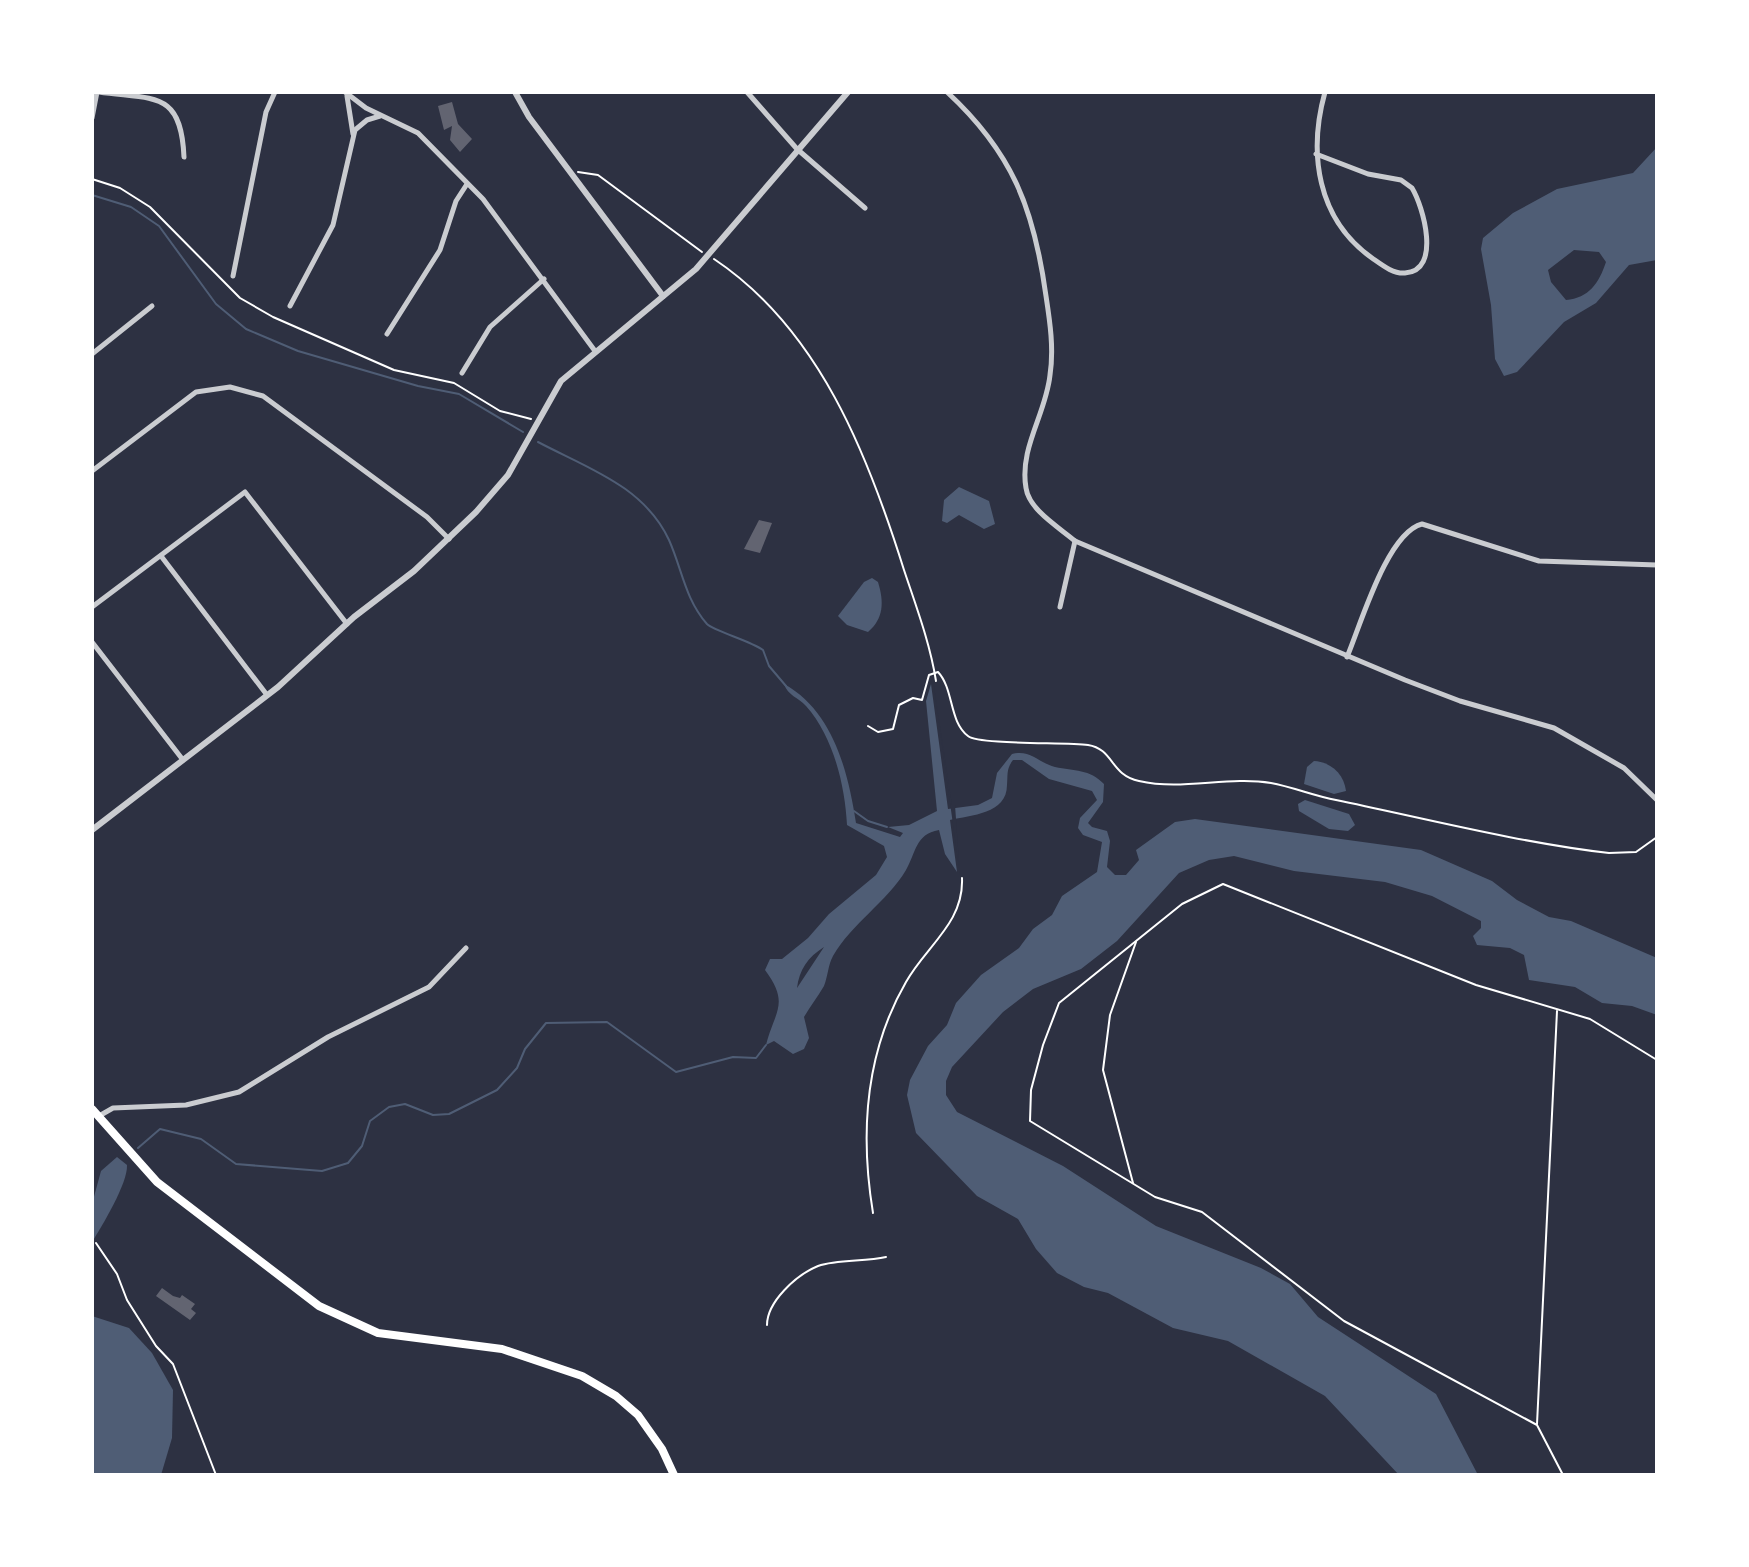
<svg xmlns="http://www.w3.org/2000/svg" width="1749" height="1567" font-family="Merriweather,serif">
	<style>
		.water { fill: #4f5d75; fill-rule: evenodd }
		.pier { fill: #2d3142 }
		.lines { fill: none; stroke-linecap: round; stroke-linejoin: round }
		.stream { stroke: #4f5d75; stroke-width: 2 }
		.building { fill: #626471 }
		.path { stroke: #fff; stroke-width: 2 }
		.minor { stroke: #caccd0; stroke-width: 5 }
		.tertiary { stroke: #caccd0; stroke-width: 6 }
		.primary { stroke: #fff; stroke-width: 8 }
	</style>
	<rect width="100%" height="100%" fill="#2d3142"/>
	<!-- water -->
	<g class="water">
		<path d="M1657,147V260L1629,265L1596,303L1564,322L1517,372L1504,376L1495,359L1491,305L1481,249L1483,238L1513,213L1557,189L1633,173ZM1574,250L1599,252L1606,262C1599,283 1589,298 1566,300L1551,282L1548,270Z"/>
		<path d="M959,487L989,501L995,524L984,529L959,515L947,523L942,521L944,500Z"/>
		<path d="M872,578L878,582C884,602 884,618 868,632L847,625L838,616L864,582Z"/>
		<path d="M784,684C833,711 848,771 856,823L900,837L903,833L888,827L909,825L937,811L926,701L931,684L948,809L978,805L992,798L997,773L1012,754C1030,749 1039,763 1055,767C1074,771 1090,769 1104,784L1103,802L1088,823L1092,827L1107,831L1110,841L1107,867L1115,875H1126L1139,860L1136,850L1175,822L1195,819L1421,850L1492,881L1517,900L1549,917L1571,921L1657,958V1015L1632,1006L1602,1003L1575,987L1529,980L1524,955L1510,948L1477,945L1473,936L1481,928V921L1432,896L1385,882L1294,871L1234,856L1209,860L1179,873L1117,941L1081,969L1033,989L1003,1012L952,1067L946,1081V1095L957,1112L1063,1166L1156,1226L1261,1268L1290,1284L1318,1317L1436,1394L1478,1475H1399L1325,1396L1228,1341L1173,1328L1108,1293L1084,1287L1057,1273L1036,1249L1018,1219L977,1196L916,1133L907,1095L910,1080L928,1046L947,1025L956,1003L981,975L1019,948L1033,929L1052,915L1062,896L1097,872L1102,842L1083,835L1078,828L1080,818L1097,800L1092,791L1049,779L1022,760H1013C1006,769 1008,775 1007,785C1007,814 971,815 950,820L957,872L945,854L939,830C915,834 916,853 906,870C887,902 852,923 833,956C828,965 828,976 824,986C818,996 810,1007 804,1017L809,1038L804,1049L793,1054L774,1041L766,1045C775,1010 790,1004 765,970L770,959H782L808,938L829,914L876,875L887,857L884,846L847,825C845,785 833,736 806,706C798,697 788,696 784,684ZM824,947L797,988C799,970 808,957 824,947Z"/>
		<path d="M1314,761C1331,762 1344,774 1346,791L1334,794L1304,784L1307,767Z"/>
		<path d="M1305,800L1349,814L1355,825L1348,831L1329,829L1299,811L1298,804Z"/>
		<path d="M117,1157L127,1165C128,1183 102,1226 92,1242V1204L101,1171Z"/>
		<path d="M92,1316L129,1328L152,1353L173,1390L172,1438L161,1475H92Z"/>
	</g>
	<!-- pier -->
	<path class="pier" d="M933,680L952,805H955L960,875Z"/>
	<g class="lines">
		<!-- stream -->
		<g class="stream">
			<path d="M92,195L131,207L159,226L216,304L246,329L298,351L418,386L459,394L523,432"/>
			<path d="M538,442C587,468 644,486 669,540C682,569 685,599 707,624C714,631 751,641 763,650L769,666L786,686"/>
			<path d="M854,811L868,821L887,827"/>
			<path d="M138,1148L160,1129L201,1139L236,1164L322,1171L348,1163L362,1146L370,1121L389,1107L405,1104L433,1115L449,1114L497,1090L517,1068L525,1049L546,1023L607,1022L676,1072L733,1057L756,1058L766,1045"/>
		</g>
	</g>
	<!-- building -->
	<g class="building">
		<path d="M452,102L458,124L472,139L460,152L450,140L452,126L444,130L438,106Z"/>
		<path d="M759,520L772,523L760,553L744,549Z"/>
		<path d="M162,1288L173,1296L180,1298L182,1295L195,1304L191,1309L196,1313L190,1320L156,1296Z"/>
	</g>
	<g class="lines">
		<!-- path -->
		<g class="path">
			<path d="M578,172L598,175L702,252"/>
			<path d="M92,179L120,188L150,207L240,298L273,317L394,370L454,383L500,411L531,419"/>
			<path d="M714,259C819,329 868,455 904,570C916,606 930,643 936,681"/>
			<path d="M868,726L878,732L893,729L899,705L913,698L922,700L929,675L938,672C954,689 949,722 968,736C979,745 1066,742 1088,745C1114,749 1110,775 1139,781C1182,791 1227,776 1271,783C1293,787 1314,796 1336,800C1423,818 1521,843 1609,853L1636,852L1657,837"/>
			<path d="M1133,1183L1103,1070L1110,1015L1136,942"/>
			<path d="M873,1213C860,1134 865,1053 906,982C926,946 964,923 962,878"/>
			<path d="M96,1243L117,1274L127,1300L156,1346L173,1364L216,1475"/>
			<path d="M767,1325C767,1302 796,1275 818,1266C838,1259 865,1262 886,1257"/>
			<path d="M1537,1424L1557,1011"/>
			<path d="M1563,1475L1537,1425L1344,1321L1202,1212L1155,1197L1030,1121L1031,1090L1043,1045L1059,1003L1182,904L1223,884L1476,985L1590,1019L1657,1060"/>
		</g>
		<!-- minor -->
		<g class="minor">
			<path d="M99,92C154,100 181,90 184,157"/>
			<path d="M345,92L366,108L418,133L483,199L595,351"/>
			<path d="M747,92L797,149L865,208"/>
			<path d="M947,92C1013,153 1034,209 1046,296C1050,322 1054,349 1050,375C1046,414 1019,448 1026,488C1029,510 1060,528 1075,541L1405,680L1460,701L1554,728L1624,768L1657,800"/>
			<path d="M347,96L353,134"/>
			<path d="M92,118L97,92"/>
			<path d="M1316,154L1368,174L1401,180L1412,188C1423,206 1442,271 1405,273C1393,274 1382,265 1372,258C1317,219 1308,153 1325,92"/>
			<path d="M233,276L266,112L275,92"/>
			<path d="M290,306L333,225L355,130L367,120L380,116"/>
			<path d="M387,334L440,250L456,201L467,184"/>
			<path d="M92,354L152,306"/>
			<path d="M462,373L490,327L544,279"/>
			<path d="M92,471L196,392L230,387L263,396L427,517L449,539"/>
			<path d="M161,556L267,695"/>
			<path d="M92,607L245,492L347,624"/>
			<path d="M1060,607L1075,541"/>
			<path d="M92,642L183,760"/>
			<path d="M1347,657C1361,624 1387,533 1422,524L1539,561L1657,565"/>
			<path d="M99,1116L113,1108L186,1105L239,1092L328,1037L429,987L466,948"/>
		</g>
		<!-- tertiary -->
		<g class="tertiary">
			<path d="M515,92L529,117L663,296"/>
			<path d="M92,830L278,687L354,617L414,571L476,512L508,475L561,381L696,269L848,92"/>
		</g>
		<!-- primary -->
		<path class="primary" d="M92,1109L157,1182L319,1306L378,1333L502,1349L582,1376L616,1396L638,1415L662,1449L674,1475"/>
	</g>
	<!-- border -->
	<rect width="1749" height="1567" fill="none" stroke="#ffffff" stroke-width="188"/>
</svg>
